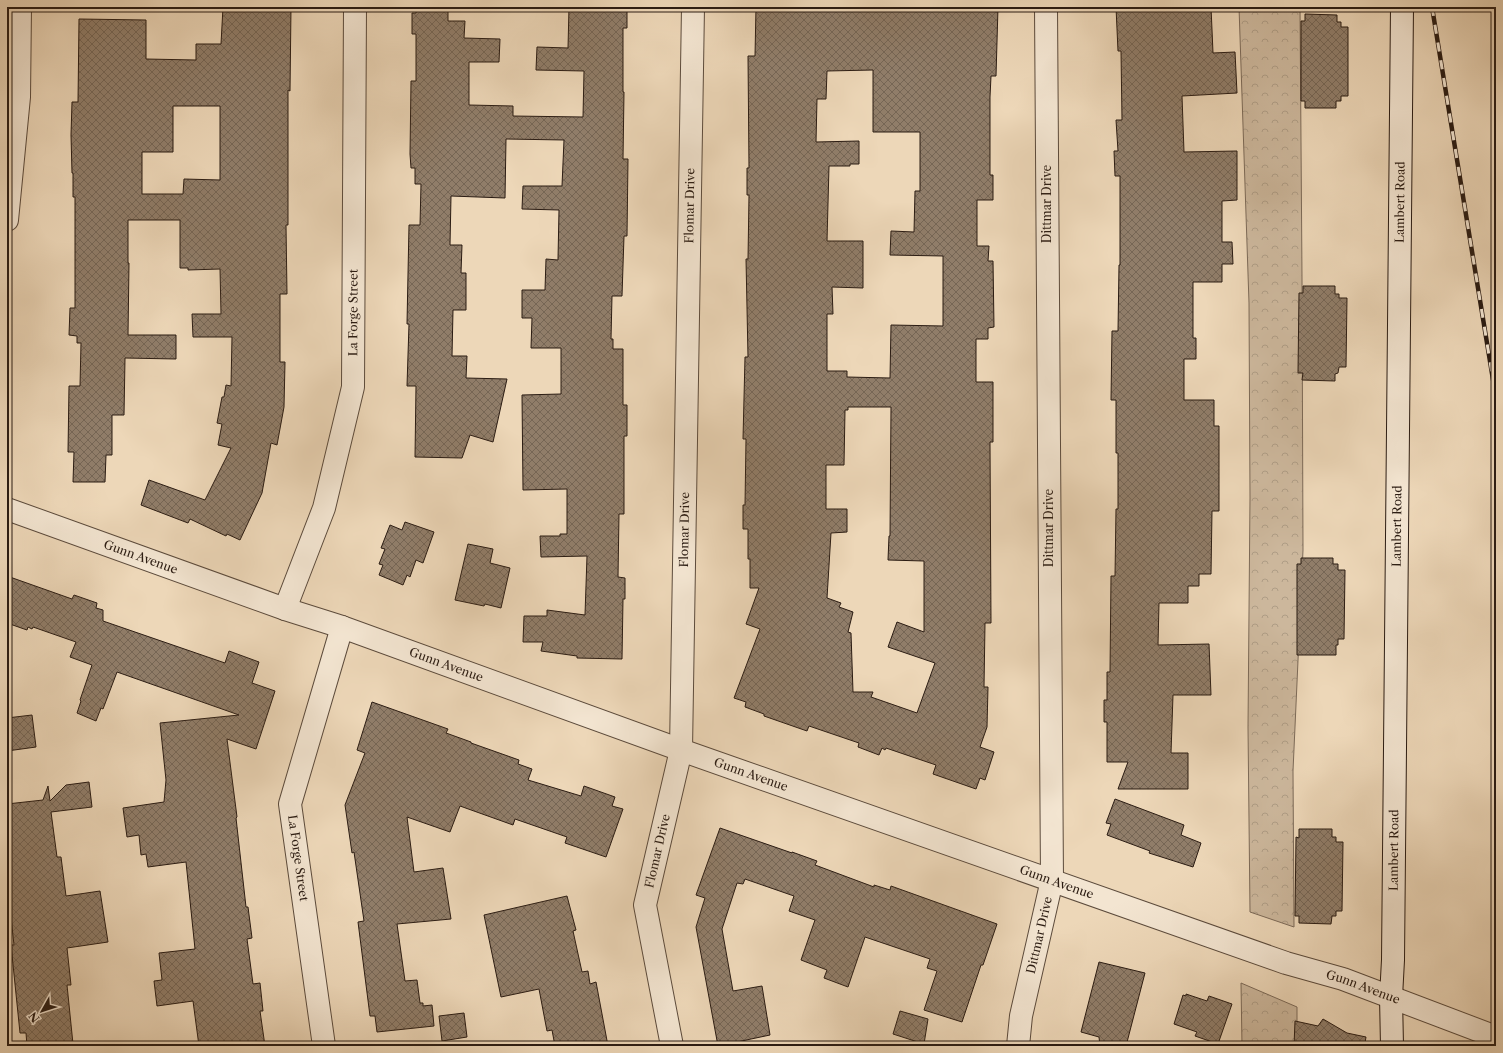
<svg xmlns="http://www.w3.org/2000/svg" width="1503" height="1053" font-family="'Libre Caslon Text',serif">
	<style>
		.park { fill: url(#park-crowns); stroke: #7c6a58 }
		.building { fill: url(#building-cross-hatch); stroke: #2b1c13; fill-rule: evenodd }
		.lines { fill: none; stroke-linecap: round; stroke-linejoin: round }
		.minor-casing { stroke: #5c4b3c; stroke-width: 24 }
		.tertiary-casing { stroke: #5c4b3c; stroke-width: 24 }
		.secondary-casing { stroke: #2b1c13; stroke-width: 24 }
		.minor { stroke: #f3e5d1; stroke-width: 22 }
		.tertiary { stroke: #f3e5d1; stroke-width: 22 }
		.secondary { stroke: #f3e5d1; stroke-width: 22 }
		.rail-casing { stroke: #2b1c13; stroke-width: 4.5 }
		.rail { stroke: #f3e5d1; stroke-width: 3; stroke-dasharray: 9; stroke-linecap: butt }
		.labels { text-anchor: middle; stroke-width: 3; stroke-linejoin: round; paint-order: stroke }
		.street-label { font-size: 12px; fill: #2b1c13; stroke: #f3e5d1 }
	</style>
	<defs>
		<pattern id="park-crowns" width="20" height="18" patternUnits="userSpaceOnUse"><rect width="20" height="18" fill="#ccb79c"/><path d="M2 6a3 3 0 1 1 6 0M12 15a3 3 0 1 1 6 0" fill="none" stroke="#af9d86"/></pattern>
		<pattern id="building-cross-hatch" width="8" height="8" patternUnits="userSpaceOnUse"><rect width="8" height="8" fill="#907d69"/><path d="M0 0l8 8M0 8l8-8" fill="none" stroke="#766655"/></pattern>
	</defs>
	<rect width="100%" height="100%" fill="#edd7b8"/>
	<filter id="stains"><feTurbulence type="fractalNoise" baseFrequency=".005" numOctaves="4"/><feColorMatrix values="0 0 0 0 .2 0 0 0 0 .09 0 0 0 0 .02 0 0 0 .5 -.17"/></filter>
	<radialGradient id="worn" r=".72"><stop offset=".6" stop-color="#630" stop-opacity="0"/><stop offset="1" stop-color="#630" stop-opacity=".3"/></radialGradient>
	<!-- park -->
	<g class="park">
		<path d="M1239,7H1300L1302,278L1303,550L1293,771L1294,927L1250,912L1248,727L1250,498L1249,303Z"/>
		<path d="M1241,983L1297,1007V1046H1242Z"/>
	</g>
	<!-- building -->
	<g class="building">
		<path d="M223,7H291L290,91L288,90V225H286L287,294H280V362H285L284,407L277,445L271,443L262,493L240,540L227,534L226,536L190,519L188,523L141,505L149,480L205,500L231,448L218,445L222,424L217,423L222,397H224L226,385L231,386L232,337H193L192,314H221L220,269L188,270V268H180V220H128V263H129L128,335H176V359L125,358L124,415H112V455H106L105,482H73L74,452H68L69,386H80L81,343H77V336L69,335L70,308H75V197H73V173H72L71,135L72,102H78L79,19L146,20V59L196,60V44H221ZM173,106H220V180L184,179L183,194H142V152H173Z"/>
		<path d="M417,7H448V21H465L464,38L500,39L499,62H469V105L513,106V116L583,117L584,71L536,70L537,47L568,48L569,7H627V28H623V92H624L623,159H628L627,236H624L622,296H612L611,339H613V349H623V405H627V436H624V514H619L618,577L625,578V599H623L622,659L577,658V656L541,651L543,642H523L524,616H547V610L585,615L587,556L541,557L540,536H560V534H567V489L523,490L522,395L561,394V348H531L532,318H522V290H545L546,259L558,260L559,210L522,209L523,186H562L564,140L506,139L505,198L451,196L450,245H462L461,273H466V310H453L452,356H467L466,378L507,379L493,442L470,435L462,458L415,457L416,386H407L409,324H407L409,225H420L421,184H415V168H411L410,154L411,81H416V34H412V13H416Z"/>
		<path d="M756,7L947,8V7H998L996,76H991L990,97V175H993V200H977V246H989L988,261H993L994,327L988,328V339H976V382H993V442H990L991,623H985L984,687H988L987,727L980,747L994,752L985,780L980,778L976,789L933,774L936,765L886,748L885,750L882,748L879,755L858,747L859,743L809,726L807,731L764,716V714L745,707L746,702L734,698L760,629L746,624L759,588H750V559H748V529H743V505H745L746,439H743L745,357H748L746,259H748L749,195H747V168H749L748,56H755ZM873,70V132H920V191H915L914,232L891,231L890,255L943,256V326L891,325L890,378L847,377V371H827V314H833L832,287L863,288V241H827L829,166H850V164H859V141L816,142L817,99H826L827,71ZM848,407H891L890,536H889L888,560L924,561V632L897,622L888,647L935,663L917,713L871,697L873,692H853L851,633L848,632L853,612L839,607L841,603L827,598L831,533L847,532V509H826V465H844L845,410H848Z"/>
		<path d="M1116,7H1211L1213,53L1235,52L1237,93L1182,96L1184,152L1237,151V200L1222,201V242H1232L1233,264H1222V282H1193V338H1196V359H1184V400H1214V426H1219V511H1212L1211,574H1199V586H1188V603H1159L1158,645L1209,644L1211,695H1173L1171,753H1188V789H1118L1128,762H1107V722H1104V700H1107V672H1110L1111,576H1115L1116,509H1118V453H1116V400H1111L1112,331H1118L1119,265H1120V176H1115L1114,151H1118L1116,120H1122L1121,51H1118Z"/>
		<path d="M1305,14L1337,15V22H1341V27H1348V96H1341V101H1336V108H1305V101H1301V21H1305Z"/>
		<path d="M1303,286H1335V294H1339V298H1347L1346,367H1339L1338,373L1335,374V381L1302,380L1303,373H1298L1299,293H1303Z"/>
		<path d="M405,522L434,532L423,563L416,560L410,577L407,575L403,585L379,575L383,565L379,564L385,549L381,548L390,525L402,530Z"/>
		<path d="M468,544L493,549L490,563L510,568L501,608L485,604L484,606L455,600Z"/>
		<path d="M1301,558H1333V564H1338V570H1345L1344,639H1338V645H1336V655H1297V564H1301Z"/>
		<path d="M7,576L72,599L74,595L97,603L96,608L103,610V621L225,663L229,651L259,662L252,683L275,691L256,749L227,739L237,817L236,818L246,907H248L252,938L247,939L253,984L260,983L263,1011H260L265,1046H199L193,1001L157,1006L154,981L162,980L159,953L195,949L186,862L148,867L146,854L141,855L139,835L127,837L123,808L164,802L166,780L160,723L239,715L117,672L103,709L101,708L96,721L77,713L81,701L80,700L92,665L70,657L76,642L33,627L32,629L28,627L27,630L7,623Z"/>
		<path d="M372,702L448,729L446,733L471,742V743L519,760L518,764L532,769L528,780L581,796L584,786L615,797L612,806L623,809L606,857L565,843L567,837L515,819L513,825L460,806L450,832L407,817L414,872L443,868L451,919L397,924L405,981L417,980L420,1003H423V1006L432,1005L434,1026L377,1032L375,1016H370L358,922L364,921L354,852L352,853L345,805L365,753L357,750Z"/>
		<path d="M32,715L36,747L7,751V718Z"/>
		<path d="M89,782L92,807L51,812L57,857H61L66,896L100,891L108,942L67,948L71,985H67L73,1044L53,1046H27L26,1033H20L11,945H14L7,882V804L43,800L48,786L50,801L66,785Z"/>
		<path d="M1115,799L1184,825L1181,835L1201,843L1193,867L1149,853L1150,851L1107,835L1111,824L1106,823Z"/>
		<path d="M720,828L792,853V852L817,861L815,865L874,887V885L890,890L891,886L997,924L983,965H981L962,1022L924,1010L937,971L927,968L930,959L865,937L848,987L824,978L827,970L801,960L815,920L789,911L794,896L745,879L743,884L737,883L722,929L733,991L762,986L770,1035L718,1046L696,927L705,898L696,895Z"/>
		<path d="M1299,829H1332V837H1336V842H1343L1342,911H1336V916H1332L1331,924L1299,923V916H1295L1296,837L1299,838Z"/>
		<path d="M567,896L576,930L573,931L582,972L588,971L590,984L596,982L608,1046H555L552,1030L547,1031L539,989L501,997L484,915Z"/>
		<path d="M1099,962L1145,973L1126,1046H1100L1099,1037L1081,1032Z"/>
		<path d="M1186,994L1207,1001L1209,996L1232,1004L1218,1044L1195,1036L1197,1032L1174,1024L1183,995L1186,996Z"/>
		<path d="M900,1011L928,1019L924,1044L893,1034Z"/>
		<path d="M464,1013L467,1037L442,1041L439,1016Z"/>
		<path d="M1323,1019L1347,1033L1366,1037L1365,1043L1371,1046H1294L1295,1021L1318,1026Z"/>
	</g>
	<g class="lines">
		<!-- minor casing -->
		<g class="minor-casing">
			<g id="minor">
				<path d="M7,220L19,97L20,7"/>
				<path id="s1" d="M285,609L324,508L353,387L355,7"/>
				<path d="M324,1046L290,804L342,627"/>
				<path id="s2" d="M672,1046L645,905L681,750L693,7"/>
				<path id="s3" d="M1018,1046L1021,1016L1052,880L1046,7"/>
			</g>
		</g>
		<!-- tertiary casing -->
		<g class="tertiary-casing">
			<g id="tertiary">
				<path id="s4" d="M7,509L285,609L342,627L681,750L1286,963L1343,979L1496,1037"/>
			</g>
		</g>
		<!-- secondary casing -->
		<g class="secondary-casing">
			<g id="secondary">
				<path id="s5" d="M1392,1046L1391,997L1393,960L1402,7"/>
			</g>
		</g>
		<!-- minor -->
		<use href="#minor" class="minor"/>
		<!-- tertiary -->
		<use href="#tertiary" class="tertiary"/>
		<!-- secondary -->
		<use href="#secondary" class="secondary"/>
		<!-- rail casing -->
		<g class="rail-casing">
			<path id="rail" d="M1432,7L1496,398"/>
		</g>
		<!-- rail -->
		<use href="#rail" class="rail"/>
	</g>
	<g class="labels">
		<!-- street labels -->
		<g class="street-label">
			<text dy="4" stroke="none"><textPath href="#s5" startOffset="844">Lambert Road</textPath></text>
			<text transform="translate(1047 204) rotate(-90)" y="4">Dittmar Drive</text>
			<text dy="4" stroke="none"><textPath href="#s2" startOffset="847">Flomar Drive</textPath></text>
			<text dy="4" stroke="none"><textPath href="#s1" startOffset="307">La Forge Street</textPath></text>
			<text dy="4" stroke="none"><textPath href="#s5" startOffset="520">Lambert Road</textPath></text>
			<text transform="translate(1049 528) rotate(-90)" y="4">Dittmar Drive</text>
			<text dy="4" stroke="none"><textPath href="#s2" startOffset="523">Flomar Drive</textPath></text>
			<text dy="4" stroke="none"><textPath href="#s4" startOffset="142">Gunn Avenue</textPath></text>
			<text dy="4" stroke="none"><textPath href="#s4" startOffset="466">Gunn Avenue</textPath></text>
			<text dy="4" stroke="none"><textPath href="#s4" startOffset="790">Gunn Avenue</textPath></text>
			<text dy="4" stroke="none"><textPath href="#s2" startOffset="199">Flomar Drive</textPath></text>
			<text dy="4" stroke="none"><textPath href="#s5" startOffset="196">Lambert Road</textPath></text>
			<text transform="translate(298 858) rotate(82)" y="4">La Forge Street</text>
			<text dy="4" stroke="none"><textPath href="#s4" startOffset="1114">Gunn Avenue</textPath></text>
			<text dy="4" stroke="none"><textPath href="#s3" startOffset="113">Dittmar Drive</textPath></text>
			<text dy="4" stroke="none"><textPath href="#s4" startOffset="1438">Gunn Avenue</textPath></text>
		</g>
	</g>
	<!-- margin -->
	<rect width="1503" height="1053" fill="none" stroke="#edd7b8" stroke-width="24"/>
	<rect x="8" y="8" width="1487" height="1037" fill="none" stroke="#2b1c13" stroke-width="2"/>
	<rect x="12" y="12" width="1479" height="1029" fill="none" stroke="#2b1c13"/>
	<!-- north arrow -->
	<g transform="translate(42 1011) rotate(231)" stroke="#f3e5d1" stroke-width="3" paint-order="stroke">
	<path d="M0-3L7 15L0 10L-7 15Z" fill="#2b1c13"/>
	<text y="-6" font-size="11" font-weight="bold" text-anchor="middle" fill="#2b1c13">N</text>
	</g>
	<rect width="100%" height="100%" filter="url(#stains)"/>
	<rect width="100%" height="100%" fill="url(#worn)"/>
</svg>
